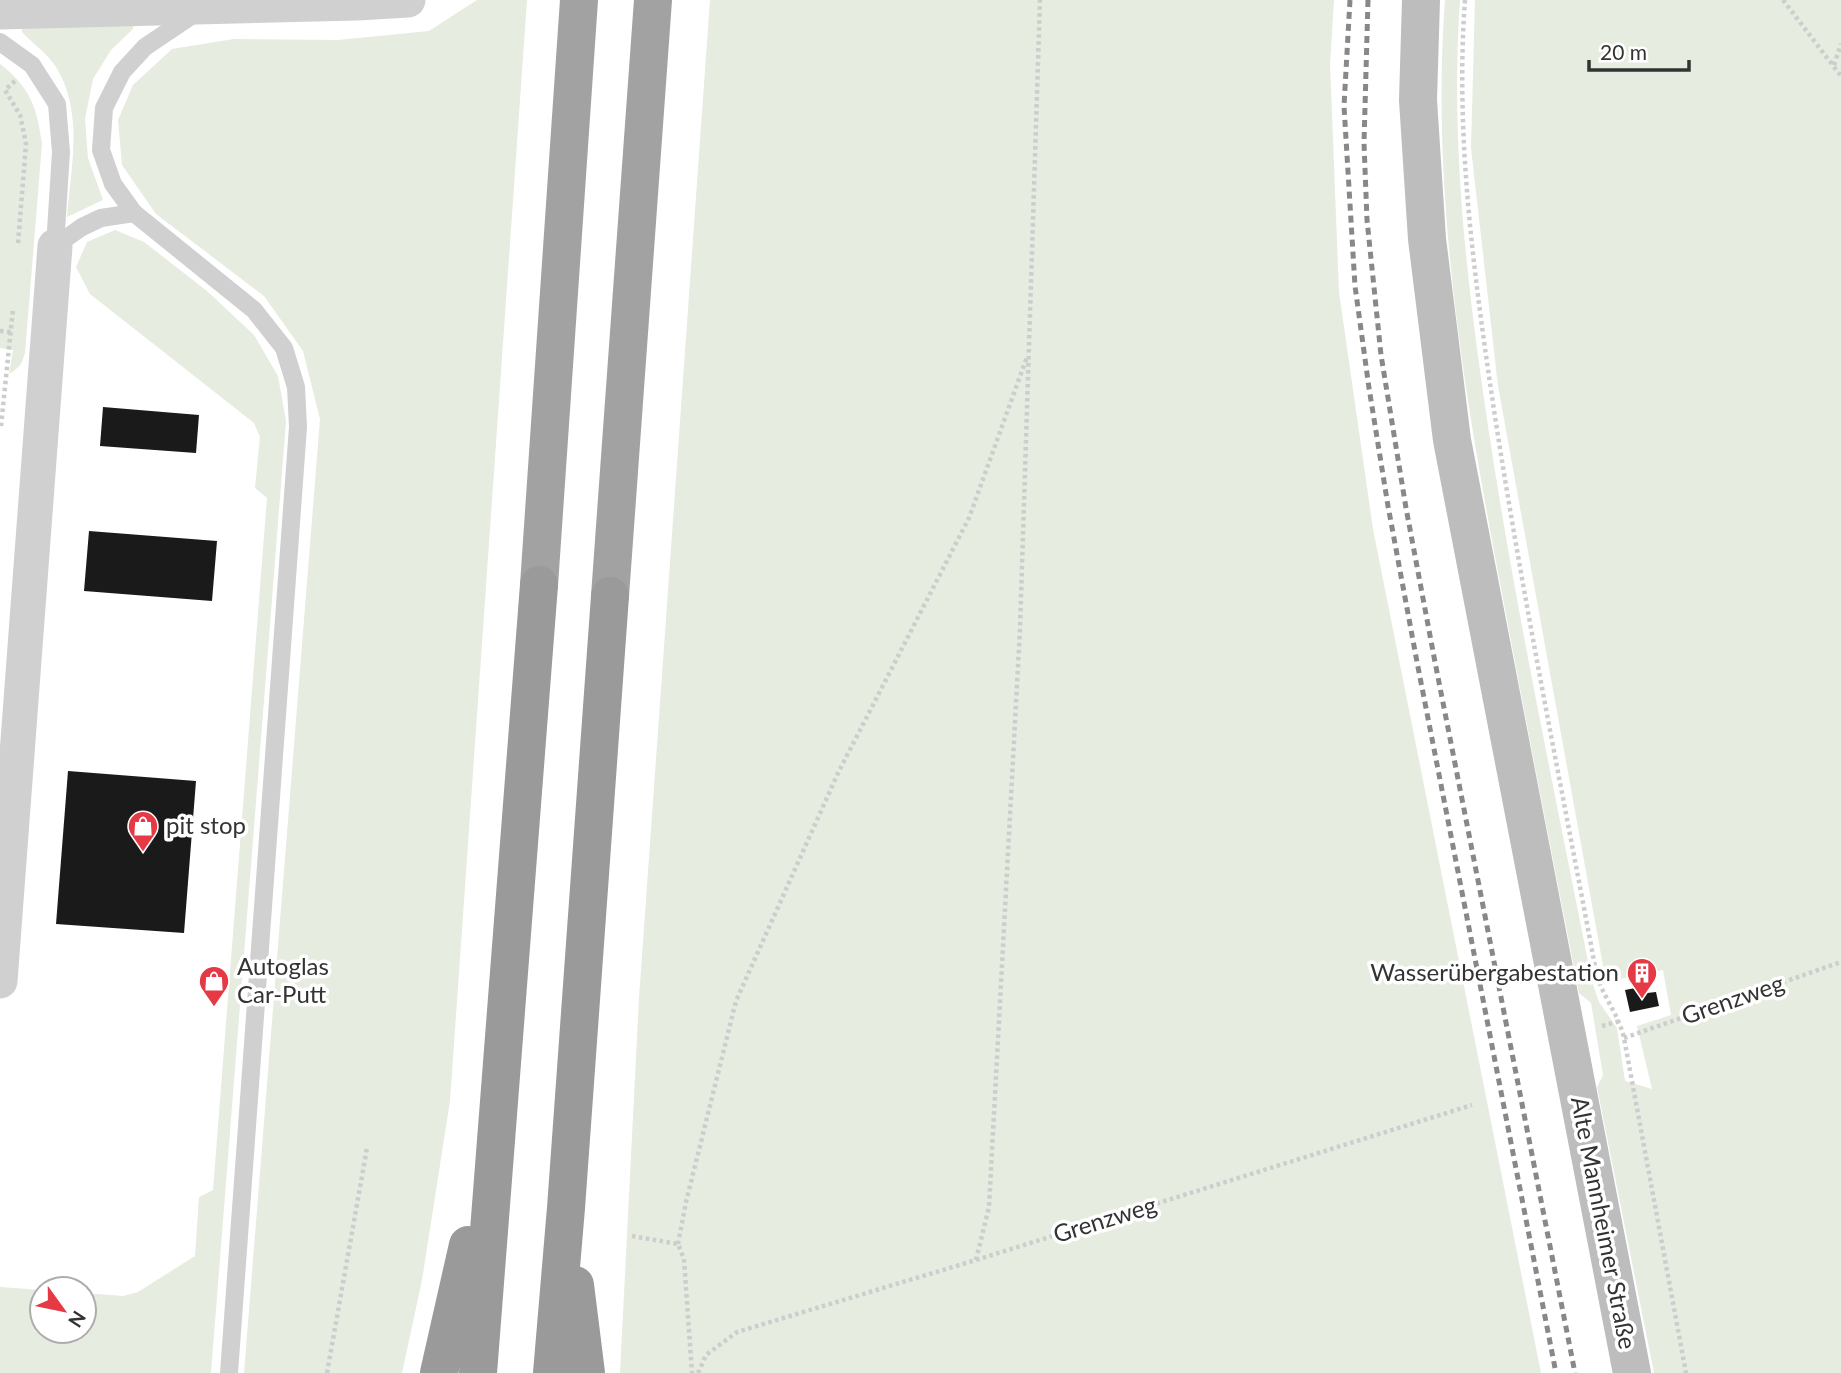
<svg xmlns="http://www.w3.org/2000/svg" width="1841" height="1373" font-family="Lato,sans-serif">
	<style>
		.green { fill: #e6ecdf }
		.building { fill: #1a1a1a }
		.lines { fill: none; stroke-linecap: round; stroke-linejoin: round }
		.path { stroke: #cdcdcd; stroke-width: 4.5; stroke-dasharray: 3.5 3.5; stroke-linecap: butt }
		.service { stroke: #d0d0d0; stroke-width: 18 }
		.minor { stroke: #d0d0d0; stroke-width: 35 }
		.secondary { stroke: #bdbdbd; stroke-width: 38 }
		.trunk { stroke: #a2a2a2; stroke-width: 38 }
		.motorway { stroke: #9a9a9a; stroke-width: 38 }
		.rail { stroke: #888; stroke-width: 5; stroke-dasharray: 7 5; stroke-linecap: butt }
		.labels { text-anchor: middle; stroke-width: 7; stroke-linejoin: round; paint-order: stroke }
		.poi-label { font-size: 24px; fill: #333; stroke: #fff; text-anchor: start }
		.street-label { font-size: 24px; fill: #333; stroke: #fff }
	</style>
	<rect width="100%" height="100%" fill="#fff"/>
	<!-- green -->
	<g class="green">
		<path d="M477,0H527L450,1101L422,1280L402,1373H244L320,419L303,351L264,296L156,214L122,165L118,120L133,85L172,49L234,39L338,40L429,31Z"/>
		<path d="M710,0H1334L1330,64L1339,292L1373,529L1541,1373H620L639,998Z"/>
		<path d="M1445,0H1460C1450,142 1467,286 1488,426C1516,613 1556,797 1592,982L1599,1002L1617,1028L1625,1081L1652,1089L1637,1026L1671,1015L1663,970L1606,982L1498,386L1471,148L1475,0H1841V1373H1654L1597,1087L1603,1075L1591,1003L1579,993C1554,865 1529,737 1505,609C1467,411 1430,202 1445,0Z"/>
		<path d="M134,22L133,29L111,50L93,79L85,119L88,158L103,200L67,217C71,168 84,112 56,67C48,54 32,43 22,32V26Z"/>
		<path d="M0,64C30,87 37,107 42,144L25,353C22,364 19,368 9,374L13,350L0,348Z"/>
		<path d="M115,230L144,242L207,291L254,335L278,376L286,421L211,1373H0V1287L42,1290V1331H84V1293L123,1296L138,1292L195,1256L199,1197L213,1190L267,498L255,488L260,437L254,423L90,294L76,267L87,242Z"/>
	</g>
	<!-- building -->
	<g class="building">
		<path d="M103,407L199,415L196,453L100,446Z"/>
		<path d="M89,531L217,541L212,601L84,591Z"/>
		<path d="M68,771L196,781L184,933L56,924Z"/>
		<path d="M1646,986L1647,993L1656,992L1659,1006L1630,1012L1625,990Z"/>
	</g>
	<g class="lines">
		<!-- path -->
		<g class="path">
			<path d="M1465,0C1455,136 1474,276 1494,410C1523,600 1562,789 1597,977C1605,999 1619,1016 1624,1038L1686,1373"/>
			<path d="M1783,0L1841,76"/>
			<path d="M1834,65L1841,44"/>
			<path d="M15,81L5,90L20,115L26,144L18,244"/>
			<path d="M0,331L11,332"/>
			<path d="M1,426L13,309"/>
			<path d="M1602,1026L1620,1021"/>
			<path d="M1624,1038L1841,962"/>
			<path d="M632,1236L678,1244L684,1259L692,1373"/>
			<path d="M678,1244L686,1202L736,1001L838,773L969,518L1027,357"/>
			<path d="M976,1260L989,1207L1020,629L1040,0"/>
			<path d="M327,1373L367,1148"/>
			<path d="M698,1373L706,1355L737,1332L976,1260L1472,1105"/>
		</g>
		<!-- service -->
		<g class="service">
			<path d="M197,12L145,47L122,72L104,108L101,150L113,184L134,213L254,310L284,348L296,387L298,427L229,1373"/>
			<path d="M0,42L32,65L57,104L61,152L55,246"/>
			<path d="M55,246L82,227L101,218L134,213"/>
		</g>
		<!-- minor -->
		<g class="minor">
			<path d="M0,12L357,3L408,0"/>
			<path d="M0,981L55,246"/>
		</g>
		<!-- secondary -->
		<path class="secondary" d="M1421,0L1418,100L1427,239L1452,440L1632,1373"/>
		<!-- trunk -->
		<g class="trunk">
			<path d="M539,585L579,0"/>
			<path d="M610,596L653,0"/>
		</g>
		<!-- motorway -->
		<g class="motorway">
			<path d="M575,1285L586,1373"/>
			<path d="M439,1373L468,1245"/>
			<path d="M478,1373L539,585"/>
			<path d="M552,1373L566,1208L610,596"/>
		</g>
		<!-- rail -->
		<g class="rail">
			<path d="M1350,0L1344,106L1355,286L1369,388L1388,506L1417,662L1556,1373"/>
			<path d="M1368,0L1364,143L1367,220L1381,355L1406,508L1435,662L1575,1373"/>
		</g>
	</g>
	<!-- icons -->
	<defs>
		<g id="shop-pin" transform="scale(1.575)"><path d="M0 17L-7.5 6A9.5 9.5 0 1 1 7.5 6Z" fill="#e63946" stroke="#fff"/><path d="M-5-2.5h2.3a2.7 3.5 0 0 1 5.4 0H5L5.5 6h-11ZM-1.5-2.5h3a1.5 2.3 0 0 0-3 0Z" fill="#fff"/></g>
		<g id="building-pin" transform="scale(1.575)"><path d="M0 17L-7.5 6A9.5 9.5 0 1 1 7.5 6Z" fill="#e63946" stroke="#fff"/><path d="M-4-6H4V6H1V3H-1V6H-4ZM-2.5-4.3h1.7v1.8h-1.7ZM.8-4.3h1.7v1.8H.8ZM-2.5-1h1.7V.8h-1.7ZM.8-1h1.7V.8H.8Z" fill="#fff"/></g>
	</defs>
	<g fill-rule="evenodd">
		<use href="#shop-pin" x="143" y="826"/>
		<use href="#building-pin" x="1642" y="973"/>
		<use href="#shop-pin" x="214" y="981"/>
	</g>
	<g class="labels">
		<!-- poi labels -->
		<g class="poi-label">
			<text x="166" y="834">pit stop</text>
			<text x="237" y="975">Autoglas<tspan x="237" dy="28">Car-Putt</tspan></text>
			<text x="1619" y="981" text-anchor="end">Wasserübergabestation</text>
		</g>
		<!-- street labels -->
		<g class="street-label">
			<text transform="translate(1733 1000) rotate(-19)" y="8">Grenzweg</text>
			<text transform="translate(1105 1220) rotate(-17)" y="8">Grenzweg</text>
			<text transform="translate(1603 1223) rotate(79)" y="8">Alte Mannheimer Straße</text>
		</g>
	</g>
	<!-- north arrow -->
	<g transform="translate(63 1310) rotate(123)"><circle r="33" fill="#ffffff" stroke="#adadad" stroke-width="2"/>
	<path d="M0-5L12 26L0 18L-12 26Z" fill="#e63946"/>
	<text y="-10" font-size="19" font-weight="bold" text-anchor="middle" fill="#333333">N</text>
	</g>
	<!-- scale -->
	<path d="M1589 60v10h100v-10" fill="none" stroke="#333333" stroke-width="3.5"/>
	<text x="1600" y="60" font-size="21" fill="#333333" stroke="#ffffff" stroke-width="5" paint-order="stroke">20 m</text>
</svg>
